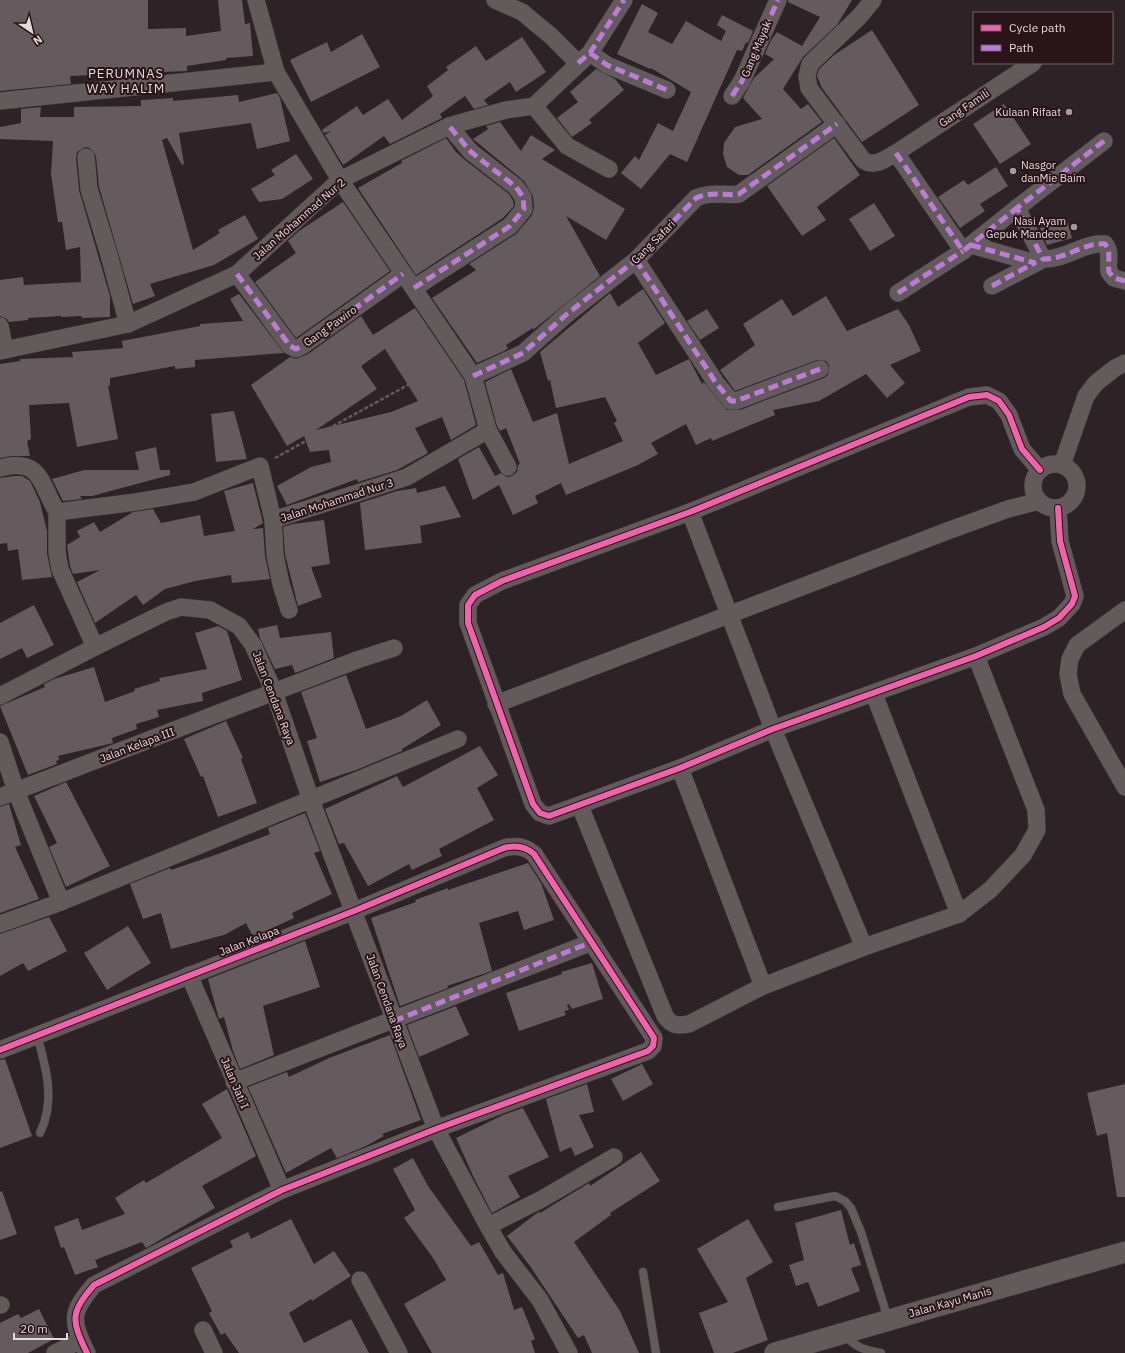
<svg xmlns="http://www.w3.org/2000/svg" width="1125" height="1353" font-family="'IBM Plex Sans',sans-serif">
	<style>
		.building { fill: #655b5e; fill-rule: evenodd }
		.lines { fill: none; stroke-linecap: round; stroke-linejoin: round }
		.service-casing { stroke: #473d40; stroke-width: 9 }
		.minor-casing { stroke: #473d40; stroke-width: 18 }
		.tertiary-casing { stroke: #473d40; stroke-width: 22 }
		.path { stroke: #635a5c; stroke-width: 2.5; stroke-dasharray: 4 2; stroke-linecap: butt }
		.service { stroke: #635a5c; stroke-width: 8 }
		.minor { stroke: #635a5c; stroke-width: 17 }
		.tertiary { stroke: #635a5c; stroke-width: 21 }
		.quiet { stroke: #bd7bd9; stroke-width: 5; stroke-dasharray: 10 5; stroke-linecap: butt }
		.cycleway-casing { stroke: #281419; stroke-width: 8 }
		.cycleway { stroke: #f560ab; stroke-width: 6 }
		.poi-dot { fill: #a6989b; stroke: #281419; stroke-width: 1.5 }
		.labels { text-anchor: middle; stroke-width: 4; stroke-linejoin: round; paint-order: stroke }
		.street-label { font-size: 11px; fill: #e7d8db; stroke: #281419 }
		.poi-label { font-size: 11px; fill: #e7d8db; stroke: #281419; text-anchor: end }
		.quarter-label { font-size: 13px; letter-spacing: 1px; fill: #e7d8db; stroke: #281419 }
	</style>
	<rect width="100%" height="100%" fill="#2d2225"/>
	<!-- building -->
	<g class="building">
		<path d="M0,0H148V29L186,28V36L221,31L218,0H242L245,24L250,23L253,56L226,58V60L187,66V71L70,76L71,84L0,91Z"/>
		<path d="M788,0H852L837,25L803,57L783,89L801,109L808,104L822,122L748,175H739L727,167L723,154L724,143L735,127L762,119L743,98L754,78L774,59L765,54L771,40L777,32L802,46L820,17L788,2Z"/>
		<path d="M642,4L658,13L648,32L672,44L686,21L721,41L726,31L717,25L722,15L753,31L748,43L746,42L742,51L737,50L687,162L670,154L641,189L621,173L635,156L639,160L658,123L673,131L691,92L651,68L650,69L617,54Z"/>
		<path d="M872,30L919,105L862,142L822,88L817,76L819,69L834,55Z"/>
		<path d="M362,34L380,67L311,102L290,60L327,42L331,52Z"/>
		<path d="M522,37L546,72L516,92L510,82L484,100L488,105L474,109L465,96L440,114L442,118L390,144L384,136L343,165L325,135L331,131L324,133L322,130L357,106L363,115L388,99L402,120L433,96L427,86L448,70L446,67L476,46L486,61Z"/>
		<path d="M596,69L615,79L624,90L589,120L592,123L572,137L557,118L578,102L570,92Z"/>
		<path d="M277,93L280,98L290,141L257,149L251,123L179,133L184,164L182,165L167,138L162,140L193,250L220,233L218,230L245,215L258,239L214,265L150,284L155,296L133,304L99,187L96,156L90,148L85,147L77,152L76,158L79,190L110,296V317L82,318L81,316L61,317V316L28,318V320L9,322L7,319L0,316V280L23,277L24,285L81,282L80,247L66,250L62,222H58L51,174L53,141L0,139V127L21,123V109L41,107L40,117H74V107L141,106V100L173,98V101L238,95L239,102Z"/>
		<path d="M1004,104L1031,144L1000,164L973,124Z"/>
		<path d="M500,122L521,151L531,135L555,150L542,159L625,209L606,240L566,216L600,276L533,330V328L506,345L508,348L504,351L477,363L432,298L476,270L469,264L516,234L532,215L534,208L533,196L524,181L473,139L488,129L486,126Z"/>
		<path d="M446,138L456,152L465,160L509,194L513,201L514,206L503,218L416,275L358,188L402,163L401,161Z"/>
		<path d="M834,138L860,175L817,207L826,220L802,236L767,186Z"/>
		<path d="M296,154L313,179L282,199L259,202L251,189L275,175L271,170Z"/>
		<path d="M996,167L1008,186L980,204L985,211L960,228L938,197L964,180L968,185Z"/>
		<path d="M343,202L390,271L296,338L255,282L296,253L288,241L299,231Z"/>
		<path d="M874,203L895,236L870,251L849,219Z"/>
		<path d="M1067,221L1072,238L1047,245L1040,228Z"/>
		<path d="M643,289L665,323L638,343L656,375L689,359L702,384L704,382L727,410H740L824,378L828,375L829,365L826,361L817,360L735,391L720,370L755,345L743,324L782,299L793,316L826,296L847,331L898,309L909,325L921,351L890,365L905,383L887,398L866,374L819,401L773,410L775,415L712,441L711,438L696,445L686,424L651,443L658,454L638,465L566,495L561,483L535,496L538,503L513,515L499,485L473,500L458,459L479,447L495,476L501,473L507,477L512,476L517,472L518,465L520,464L506,428L500,431L497,426L485,382L511,369L533,422L557,413L569,464L623,441L614,423L617,421L605,397L556,408L550,380L548,381L540,352L610,293L618,307Z"/>
		<path d="M239,294L284,353L195,360V367L175,369V366L110,378V386H108L118,439L77,447L69,403L29,405L31,439L27,441L30,456H12L0,458V364L20,361V359L73,357L72,352L123,348L122,341L200,326V324L243,321L230,299Z"/>
		<path d="M415,308L464,380L476,425L451,440L442,417L415,428L428,453L397,470L358,482L357,479L287,505L277,486L311,467L331,462L329,450L310,452L304,436L287,446L251,385L290,357L296,359L308,354L361,316L373,335ZM385,349L418,401L391,412L316,430L377,389L361,366Z"/>
		<path d="M707,309L719,328L700,340L687,321Z"/>
		<path d="M234,411L247,459L216,462L211,414Z"/>
		<path d="M156,447L160,470H170V475L92,496H80L82,499L63,501L52,479L84,470H139L135,452Z"/>
		<path d="M14,476H22L30,481L40,502L47,531V554L52,577L22,580L18,549L8,551L7,543L0,544V478Z"/>
		<path d="M253,483L263,523L253,529L263,528L265,556L270,579L232,583L231,575L195,581L165,589L143,605L136,595L95,623L77,582L100,570L73,574L70,566L67,545L80,537L77,531L94,522L100,532L133,512L153,509L161,523L200,515L204,536L235,531L224,491Z"/>
		<path d="M445,486L461,517L420,526L422,543L365,550L360,503L397,491L416,488L417,493Z"/>
		<path d="M324,520L330,564L311,567L322,597L298,606L285,554L283,527L293,524Z"/>
		<path d="M34,605L54,645L27,658L22,648L0,659V623Z"/>
		<path d="M277,625L280,638L331,632L334,658L295,673L292,665L275,669L260,638L258,629Z"/>
		<path d="M218,626L227,631L242,680L202,693L203,701L157,710L159,717L136,724L137,729L112,738L113,743L58,756L59,760L56,761L57,764L28,775L0,706L45,687L44,684L54,679L94,667L105,702L135,691L134,689L160,681L159,678L207,669L195,633Z"/>
		<path d="M346,675L366,729L401,716L427,700L441,725L402,749V751L356,770L320,782L307,741L317,738L301,692Z"/>
		<path d="M226,721L243,758L241,759L257,803L218,817L203,776L201,777L184,739Z"/>
		<path d="M480,746L498,775L477,788L494,820L439,849L442,856L412,870L409,864L368,886L344,843L339,844L325,809L397,776L403,787Z"/>
		<path d="M66,782L110,866L66,887L49,847L57,843L34,796Z"/>
		<path d="M9,804L21,845L15,847L39,899L0,913V807Z"/>
		<path d="M305,813L320,851L314,853L332,894L292,913L294,918L253,937L246,923L224,935L171,949L161,913L143,919L130,884L170,868L171,870L218,854L270,834L268,828Z"/>
		<path d="M528,863L541,883L554,920L524,930L518,911L479,923L492,971L447,986L448,988L400,1006L371,918L416,902L415,900L448,888V890Z"/>
		<path d="M49,917L67,951L28,971L23,963L0,976V934Z"/>
		<path d="M128,926L151,963L107,990L84,953Z"/>
		<path d="M305,941L320,987L263,1006L274,1055L240,1069L233,1051L224,1017L219,1019L208,979Z"/>
		<path d="M592,963L603,999L572,1009L569,1004L567,1005L569,1010L564,1011L566,1015L519,1031L506,993L562,974L561,972Z"/>
		<path d="M456,1006L469,1035L419,1057L407,1025Z"/>
		<path d="M390,1035L421,1120L382,1134L384,1136L366,1146L337,1158L331,1148L286,1173L248,1087L287,1072L289,1077L329,1058Z"/>
		<path d="M5,1059L32,1136L0,1148V1060Z"/>
		<path d="M642,1064L653,1084L623,1101L611,1079Z"/>
		<path d="M587,1084L594,1112L579,1115L594,1147L575,1156L571,1147L560,1152L546,1099Z"/>
		<path d="M1125,1084V1197H1117L1107,1133L1097,1136L1087,1093Z"/>
		<path d="M227,1089L256,1156L202,1186L215,1208L146,1248L142,1242L95,1260L98,1267L75,1275L64,1247L61,1248L54,1227L78,1218L82,1230L125,1214L115,1198L144,1180L146,1183L222,1138L202,1104Z"/>
		<path d="M523,1108L549,1157L508,1176L520,1197L492,1213L474,1178L456,1138L503,1115Z"/>
		<path d="M641,1152L660,1181L610,1213L611,1215L574,1242L620,1311L639,1353H592L584,1335L578,1338L530,1266L507,1236L537,1213L539,1212L540,1213L589,1183L590,1186Z"/>
		<path d="M413,1158L428,1186L471,1246L479,1242L498,1275L503,1273L514,1310L522,1307L535,1339L531,1341L535,1353H432L404,1304L446,1280L433,1258L404,1218L415,1210L393,1169Z"/>
		<path d="M2,1191L17,1234L0,1240V1192Z"/>
		<path d="M841,1210L850,1245L854,1243L861,1265L851,1268L860,1291L818,1307L808,1282L796,1286L789,1265L804,1260L795,1223Z"/>
		<path d="M291,1219L314,1264L334,1251L351,1276L312,1301L311,1299L289,1313L304,1343L351,1319L369,1353H239L225,1333L221,1335L209,1313L212,1311L191,1268L233,1247L230,1241L248,1232L251,1239Z"/>
		<path d="M748,1219L773,1262L746,1278L768,1340L733,1353H714L699,1313L728,1302L697,1249Z"/>
		<path d="M39,1309L54,1339L28,1353H0V1323L18,1314L21,1318Z"/>
	</g>
	<g class="lines">
		<!-- service casing -->
		<g class="service-casing">
			<g id="service">
				<path d="M37,1035C46,1068 56,1100 40,1133"/>
				<path d="M778,1207L835,1196L845,1201L851,1208L861,1232L888,1319"/>
				<path d="M643,1272L656,1353"/>
				<path d="M845,1334C854,1348 866,1350 881,1353"/>
			</g>
		</g>
		<!-- minor casing -->
		<g class="minor-casing">
			<g id="minor">
				<path d="M256,0L276,72L340,180L473,376L488,430L407,477L273,520"/>
				<path d="M495,0L522,12L551,36L578,63"/>
				<path d="M873,0L859,17L810,64L807,76L809,88L863,160C875,168 885,159 896,153L1033,63"/>
				<path d="M590,53L607,65L667,90"/>
				<path d="M732,96L742,81L778,0"/>
				<path d="M0,101L276,72"/>
				<path d="M534,106L567,146L609,169"/>
				<path d="M1104,141L1017,208L1043,259C1065,260 1084,242 1105,244C1112,253 1107,261 1109,272L1114,278L1125,281"/>
				<path d="M896,153L963,251L1017,208"/>
				<path d="M86,157L89,189L109,255L128,324"/>
				<path d="M971,245L1035,263"/>
				<path d="M636,260L716,383L731,401H736L820,369"/>
				<path d="M237,274L290,346L296,349L302,346L403,274"/>
				<path d="M992,286L1040,261"/>
				<path d="M414,288L510,226L524,209L523,197L516,187L471,152L449,126"/>
				<path d="M898,293L963,251"/>
				<path d="M0,326L5,350"/>
				<path d="M0,351L128,324L237,274L340,180L449,126L506,110L534,106L590,53L624,0"/>
				<path d="M473,376L523,353L567,314L636,260L696,198C711,191 724,196 739,194L837,124"/>
				<path d="M488,430L508,467"/>
				<circle cx="1055" cy="486" r="22"/>
				<path d="M1062,465L1086,396L1096,383L1115,368L1125,363"/>
				<path d="M0,468C41,457 40,483 57,512"/>
				<path d="M1040,470L1022,449L1009,415L999,401L987,395L969,397L690,512L502,581L475,595L468,605V623L533,804L540,813L549,816L680,768L773,729L976,656L1044,627L1059,618L1072,604L1075,596L1060,541L1058,508"/>
				<path d="M57,512L136,502L194,492L260,466L273,520L275,555L281,584L289,610"/>
				<path d="M57,512V552L60,569L95,647"/>
				<path d="M690,512L773,729L864,947"/>
				<path d="M1125,610L1077,645L1070,659L1068,674L1072,694L1125,787"/>
				<path d="M874,694L959,914"/>
				<path d="M0,696L95,647L166,612L181,607L210,610L239,626L253,645L274,692L311,800L436,1129L488,1226L503,1252L540,1300L569,1353"/>
				<path d="M496,704L950,530L1008,509L1039,501"/>
				<path d="M0,742L16,791L61,902"/>
				<path d="M680,768L763,986"/>
				<path d="M0,797L357,660L394,648"/>
				<path d="M580,806L665,1016C672,1026 677,1026 689,1024L763,986L864,947L959,914L990,890L1023,855L1037,830L1036,810L976,656"/>
				<path d="M0,924L61,902L458,739"/>
				<path d="M189,975L282,1190"/>
				<path d="M0,1050L354,911L504,848C515,845 525,846 534,854L654,1038L653,1046L648,1051L436,1129L282,1190L94,1285C70,1313 71,1320 87,1353"/>
				<path d="M234,1082L592,942"/>
				<path d="M488,1226L542,1199L614,1157"/>
				<path d="M360,1280L399,1353"/>
				<path d="M0,1305H1"/>
				<path d="M203,1330L214,1353"/>
				<path d="M55,1353L81,1340"/>
			</g>
		</g>
		<!-- tertiary casing -->
		<g class="tertiary-casing">
			<path id="tertiary" d="M775,1353L1125,1252"/>
		</g>
		<!-- path -->
		<path class="path" d="M275,458L446,364"/>
		<!-- service -->
		<use href="#service" class="service"/>
		<!-- minor -->
		<use href="#minor" class="minor"/>
		<!-- tertiary -->
		<use href="#tertiary" class="tertiary"/>
		<!-- quiet -->
		<g class="quiet">
			<path d="M590,53L607,65L667,90"/>
			<path d="M578,63L590,53L624,0"/>
			<path d="M732,96L742,81L778,0"/>
			<path d="M1104,141L1017,208L1043,259C1065,260 1084,242 1105,244C1112,253 1107,261 1109,272L1114,278L1125,281"/>
			<path d="M896,153L963,251L1017,208"/>
			<path d="M971,245L1035,263"/>
			<path d="M636,260L716,383L731,401H736L820,369"/>
			<path d="M237,274L290,346L296,349L302,346L403,274"/>
			<path d="M992,286L1036,262"/>
			<path d="M414,288L510,226L524,209L523,197L516,187L471,152L449,126"/>
			<path d="M898,293L963,251"/>
			<path d="M473,376L523,353L567,314L636,260L696,198C711,191 724,196 739,194L837,124"/>
			<path d="M394,1021L592,942"/>
		</g>
		<!-- cycleway casing -->
		<g class="cycleway-casing">
			<g id="cycleway">
				<path d="M1040,470L1022,449L1009,415L999,401L987,395L969,397L690,512L502,581L475,595L468,605V623L533,804L540,813L549,816L680,768L773,729L976,656L1044,627L1059,618L1072,604L1075,596L1060,541L1058,508"/>
				<path d="M0,1050L354,911L504,848C515,845 525,846 534,854L654,1038L653,1046L648,1051L436,1129L282,1190L94,1285C70,1313 71,1320 87,1353"/>
			</g>
		</g>
		<!-- cycleway -->
		<use href="#cycleway" class="cycleway"/>
	</g>
	<!-- markers -->
	<g class="poi-dot">
		<circle cx="1069" cy="112" r="4"/>
		<circle cx="1013" cy="171" r="4"/>
		<circle cx="1074" cy="227" r="4"/>
	</g>
	<g class="labels">
		<!-- street labels -->
		<g class="street-label">
			<text transform="translate(756 49) rotate(-67)" y="4">Gang Mayak</text>
			<text transform="translate(964 108) rotate(-34)" y="4">Gang Famili</text>
			<text transform="translate(299 219) rotate(-41)" y="4">Jalan Mohammad Nur 2</text>
			<text transform="translate(653 242) rotate(-45)" y="4">Gang Safari</text>
			<text transform="translate(330 326) rotate(-35)" y="4">Gang Pawiro</text>
			<text transform="translate(337 500) rotate(-18)" y="4">Jalan Mohammad Nur 3</text>
			<text transform="translate(274 698) rotate(69)" y="4">Jalan Cendana Raya</text>
			<text transform="translate(137 745) rotate(-21)" y="4">Jalan Kelapa III</text>
			<text transform="translate(249 941) rotate(-21)" y="4">Jalan Kelapa</text>
			<text transform="translate(387 1001) rotate(70)" y="4">Jalan Cendana Raya</text>
			<text transform="translate(235 1083) rotate(67)" y="4">Jalan Jati I</text>
			<text transform="translate(950 1302) rotate(-16)" y="4">Jalan Kayu Manis</text>
		</g>
		<!-- poi labels -->
		<g class="poi-label">
			<text x="1061" y="116">Kulaan Rifaat</text>
			<text x="1021" y="169" text-anchor="start">Nasgor<tspan x="1021" dy="13">danMie Baim</tspan></text>
			<text x="1066" y="225">Nasi Ayam<tspan x="1066" dy="13">Gepuk Mandeee</tspan></text>
		</g>
		<!-- quarter labels -->
		<g class="quarter-label">
			<text x="126" y="78">PERUMNAS<tspan x="126" dy="15">WAY HALIM</tspan></text>
		</g>
	</g>
	<!-- legend -->
	<rect x="973" y="12" width="140" height="52" fill="#281419" stroke="#746267"/>
	<rect x="981" y="25" width="20" height="6" fill="#f560ab" stroke="#746267"/>
	<text x="1009" y="32" font-size="12" fill="#e7d8db">Cycle path</text>
	<rect x="981" y="45" width="20" height="6" fill="#bd7bd9" stroke="#746267"/>
	<text x="1009" y="52" font-size="12" fill="#e7d8db">Path</text>
	<!-- north arrow -->
	<g transform="translate(32 32) rotate(145)" stroke="#281419" stroke-width="3" paint-order="stroke">
	<path d="M0-3L7 15L0 10L-7 15Z" fill="#e7d8db"/>
	<text y="-6" font-size="11" font-weight="bold" text-anchor="middle" fill="#e7d8db">N</text>
	</g>
	<!-- scale -->
	<path d="M14 1333v6h53v-6" fill="none" stroke="#e7d8db" stroke-width="2"/>
	<text x="20" y="1333" font-size="12" fill="#e7d8db" stroke="#281419" stroke-width="3" paint-order="stroke">20 m</text>
</svg>
